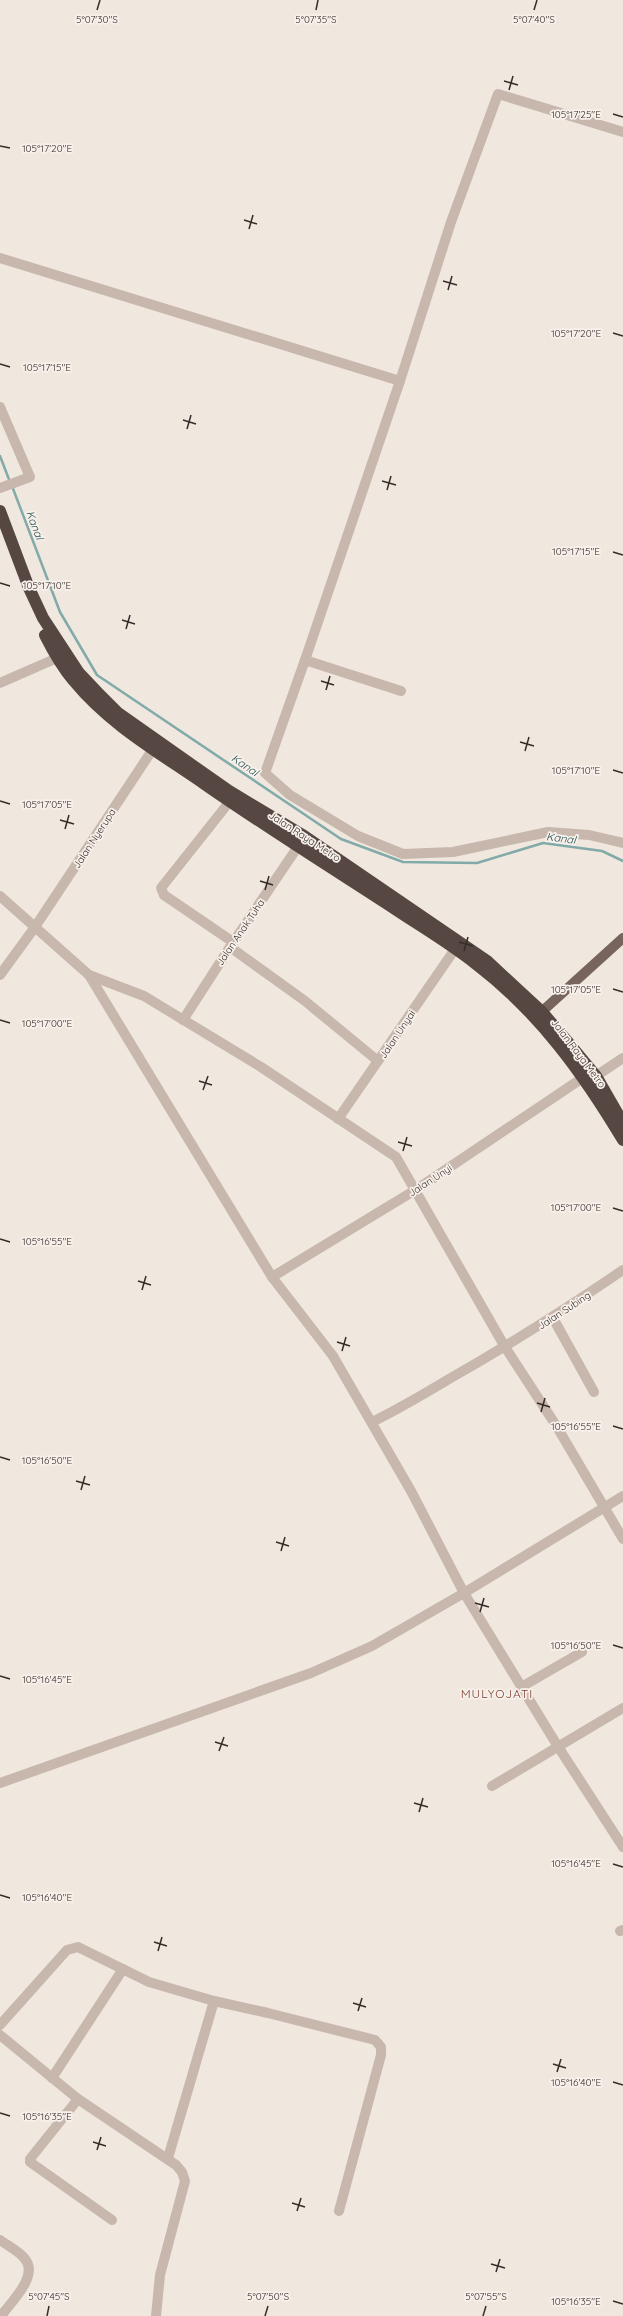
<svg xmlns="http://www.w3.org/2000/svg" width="623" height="2316" font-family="Quicksand,sans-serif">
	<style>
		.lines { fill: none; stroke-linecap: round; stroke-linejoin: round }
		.stream { stroke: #81aaa9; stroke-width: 2.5 }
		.minor { stroke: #c7b7ac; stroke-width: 10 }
		.major { stroke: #76645d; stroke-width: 10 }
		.highway { stroke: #564742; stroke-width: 12 }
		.ticks { fill: none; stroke: #362d2a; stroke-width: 1.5 }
		.labels { text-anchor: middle; stroke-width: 3.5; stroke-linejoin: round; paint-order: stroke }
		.street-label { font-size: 10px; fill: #362d2a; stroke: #f8f1eb }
		.water-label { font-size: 11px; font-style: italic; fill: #245353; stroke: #f8f1eb }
		.quarter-label { font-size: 12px; letter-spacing: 1px; fill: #7c3a2b; stroke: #f8f1eb }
		.ticks-label { font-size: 10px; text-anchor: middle; fill: #362d2a; stroke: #f8f1eb; stroke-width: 3.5; stroke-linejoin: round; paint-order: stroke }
	</style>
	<rect width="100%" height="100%" fill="#f0e7df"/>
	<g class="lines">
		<!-- stream -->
		<g class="stream">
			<path d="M0,456L10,482"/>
			<path d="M12,486L60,612L97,675L341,839L403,862L477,863L543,843L602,851L623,861"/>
		</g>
		<!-- minor -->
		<g class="minor">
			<path d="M0,258L400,381"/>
			<path d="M0,407L30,477L0,488"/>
			<path d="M305,660L400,381L451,222L498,94L623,132"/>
			<path d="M0,683L57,658"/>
			<path d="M401,691L305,660L265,773L290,795L358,836L403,854L453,852L548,832L589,835L623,843"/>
			<path d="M230,801L161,888L164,895L233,942"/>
			<path d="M0,896L89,975L144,996L261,1067L396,1157L505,1347L557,1427L623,1539"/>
			<path d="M230,947L305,1001L378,1061"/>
			<path d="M0,975L35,927L153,749"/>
			<path d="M89,975L272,1277L333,1356L411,1491L464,1593L557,1745L623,1847"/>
			<path d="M183,1020L230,947L299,845"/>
			<path d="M596,1076L623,1058"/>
			<path d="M338,1119L455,949"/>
			<path d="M272,1277L417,1189L584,1077"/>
			<path d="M553,1318L594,1392"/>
			<path d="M372,1422C399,1409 424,1394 449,1379C509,1345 566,1309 623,1270"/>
			<path d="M523,1686L582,1652"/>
			<path d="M0,1783L311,1673L372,1646L464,1593L623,1496"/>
			<path d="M492,1786L623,1708"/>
			<path d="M620,1931L623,1930"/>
			<path d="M0,2025L67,1950L78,1947L149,1982L214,2001L268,2013L375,2040L381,2047V2055L339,2211"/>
			<path d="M0,2035L78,2099L176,2165L182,2172L185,2181L160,2275L156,2316"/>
			<path d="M52,2078L123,1969"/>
			<path d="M78,2099L30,2159V2162L112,2220"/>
			<path d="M168,2158L214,2001"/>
			<path d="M0,2240C8,2246 19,2251 25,2259C39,2276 11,2302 1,2316"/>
		</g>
		<!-- major -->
		<path class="major" d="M537,1016L623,938"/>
		<!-- highway -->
		<g class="highway">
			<path d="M0,511L29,588L43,618L79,673L97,692L118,713L229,791L304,836L487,961L542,1012L566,1040L596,1076L623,1123"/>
			<path d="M45,635C53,651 62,667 74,681C110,725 160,753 206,785C268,828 332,868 395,909C422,927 451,944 476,964C539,1012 583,1073 623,1140"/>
		</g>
	</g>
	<!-- ticks -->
	<path class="ticks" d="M97,10L100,0M316,10L318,0M534,10L537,0M504,81L518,85M509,90L513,76M613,114L623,117M0,146L10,148M244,220L257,224M249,229L253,215M443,281L457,285M448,290L452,276M613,333L623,336M0,364L10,367M183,420L196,424M187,429L191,415M382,481L396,485M387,490L391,476M613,552L623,555M0,583L10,586M122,620L135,624M126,629L130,615M321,681L334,685M326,690L330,676M520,742L534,746M525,751L529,737M613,770L623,773M0,801L10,804M60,820L74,824M65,829L69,815M260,881L273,885M265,890L269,876M459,942L473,946M464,951L468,937M613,989L623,992M0,1020L10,1023M199,1081L212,1085M203,1090L208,1076M398,1142L412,1146M403,1151L407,1137M613,1208L623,1211M0,1239L10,1242M138,1281L151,1285M142,1290L146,1276M337,1342L350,1346M342,1351L346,1337M537,1403L550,1407M541,1412L545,1398M613,1426L623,1429M0,1457L10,1460M76,1481L90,1485M81,1490L85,1476M276,1542L289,1546M281,1551L285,1537M475,1603L489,1607M480,1612L484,1598M613,1645L623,1648M0,1676L10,1679M215,1742L228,1746M219,1751L224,1737M414,1803L428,1807M419,1812L423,1798M613,1864L623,1867M0,1895L10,1898M154,1942L167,1946M158,1951L162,1937M353,2003L366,2007M358,2011L362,1998M553,2064L566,2068M557,2072L561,2059M613,2082L623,2085M0,2113L10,2116M93,2142L106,2146M97,2150L101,2137M292,2203L305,2207M297,2211L301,2198M491,2264L505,2268M496,2272L500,2259M613,2301L623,2304M47,2316L49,2306M265,2316L268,2306M483,2316L486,2306"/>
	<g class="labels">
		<!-- street labels -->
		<g class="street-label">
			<text transform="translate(305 836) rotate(33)" y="4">Jalan Raya Metro</text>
			<text transform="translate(94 838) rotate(-57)" y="4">Jalan Nyerupa</text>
			<text transform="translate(240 932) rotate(-56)" y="4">Jalan Anak Tuha</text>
			<text transform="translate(397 1034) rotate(-56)" y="4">Jalan Unyai</text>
			<text transform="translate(579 1053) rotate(53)" y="4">Jalan Raya Metro</text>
			<text transform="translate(430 1180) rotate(-33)" y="4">Jalan Unyi</text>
			<text transform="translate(564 1310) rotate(-33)" y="4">Jalan Subing</text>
		</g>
		<!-- water labels -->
		<g class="water-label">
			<text transform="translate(35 525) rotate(69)" y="4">Kanal</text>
			<text transform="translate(245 765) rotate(34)" y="4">Kanal</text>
			<text transform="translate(561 838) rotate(7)" y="4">Kanal</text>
		</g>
		<!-- quarter labels -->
		<g class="quarter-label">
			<text x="497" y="1698">MULYOJATI</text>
		</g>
	</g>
	<g class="ticks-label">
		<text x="97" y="23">5°07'30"S</text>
		<text x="316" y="23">5°07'35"S</text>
		<text x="534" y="23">5°07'40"S</text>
		<text x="576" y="118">105°17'25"E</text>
		<text x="47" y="152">105°17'20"E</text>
		<text x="576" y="337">105°17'20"E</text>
		<text x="47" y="371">105°17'15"E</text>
		<text x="576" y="555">105°17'15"E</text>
		<text x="47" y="589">105°17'10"E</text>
		<text x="576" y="774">105°17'10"E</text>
		<text x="47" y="808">105°17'05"E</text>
		<text x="576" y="993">105°17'05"E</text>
		<text x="47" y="1027">105°17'00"E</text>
		<text x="576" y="1211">105°17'00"E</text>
		<text x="47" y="1245">105°16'55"E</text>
		<text x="576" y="1430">105°16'55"E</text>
		<text x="47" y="1464">105°16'50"E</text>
		<text x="576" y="1649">105°16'50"E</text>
		<text x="47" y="1683">105°16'45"E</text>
		<text x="576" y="1867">105°16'45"E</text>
		<text x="47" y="1901">105°16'40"E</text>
		<text x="576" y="2086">105°16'40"E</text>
		<text x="47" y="2120">105°16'35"E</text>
		<text x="49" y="2300">5°07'45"S</text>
		<text x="268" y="2300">5°07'50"S</text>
		<text x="486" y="2300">5°07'55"S</text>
		<text x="576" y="2305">105°16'35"E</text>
	</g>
</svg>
